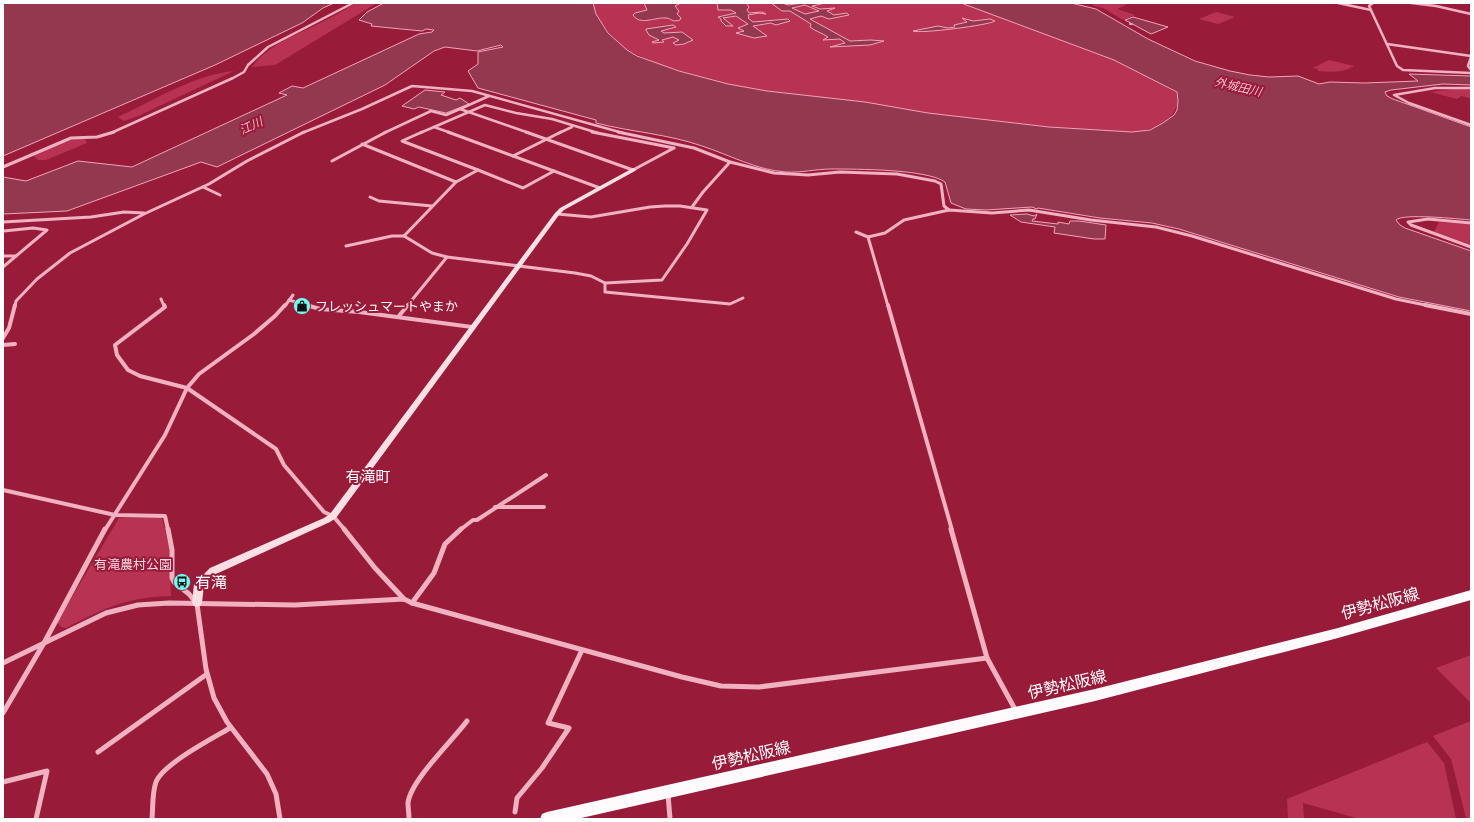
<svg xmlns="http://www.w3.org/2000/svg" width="1474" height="822" font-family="'Roboto Condensed','Noto Sans JP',sans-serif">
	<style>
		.green { fill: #b83254 }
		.water { fill: #93384e; stroke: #f2a4b9; fill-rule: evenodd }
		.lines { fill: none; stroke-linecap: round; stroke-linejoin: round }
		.stream { stroke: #f2a4b9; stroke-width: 2 }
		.street-far3 { stroke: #f0b1c1; stroke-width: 2.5 }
		.street-far2 { stroke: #f0b1c1; stroke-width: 3 }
		.street-far1 { stroke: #f0b1c1; stroke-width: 4 }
		.street { stroke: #f0b1c1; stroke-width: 5 }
		.secondary { fill: #fbdfe5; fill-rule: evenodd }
		.primary { fill: #fffafb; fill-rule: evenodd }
		.labels { text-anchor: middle; stroke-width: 4; stroke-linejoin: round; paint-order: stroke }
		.far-water-label { font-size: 12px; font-style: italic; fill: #f7bdcc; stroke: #991b3a }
		.poi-label { font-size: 13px; fill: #fff; stroke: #991b3a; text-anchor: start }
		.park-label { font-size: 13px; fill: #fbd8e1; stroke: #991b3a }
		.quarter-label { font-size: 15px; fill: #fff; stroke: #991b3a }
		.near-poi-label { font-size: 16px; fill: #fff; stroke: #991b3a; text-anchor: start }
		.near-street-label { font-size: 16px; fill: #fff; stroke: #991b3a }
	</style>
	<rect width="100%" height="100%" fill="#991b3a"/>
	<!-- green -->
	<g class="green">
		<path d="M356,3H377L275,65L252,67C268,45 294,36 318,24C331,18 344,10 356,3Z"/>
		<path d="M593,3H961L1114,60L1176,92C1184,117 1154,131 1133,132L1052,127L928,113L863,102L767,91L728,84L663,66L627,50L609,33L602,23L596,14Z"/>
		<path d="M1098,3H1130L1117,9L1135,15L1123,20L1103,8L1091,5Z"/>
		<path d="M1216,12L1235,17L1218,24L1199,19Z"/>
		<path d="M1329,60L1354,66C1343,73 1331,72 1318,71V69L1313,68Z"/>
		<path d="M234,71L138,116L124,121L118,117C155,100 193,75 234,71Z"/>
		<path d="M1463,88L1471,90L1470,98L1461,96L1457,99L1430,92Z"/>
		<path d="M76,138L85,139L87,143L46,160H38L33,155Z"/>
		<path d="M1439,222L1471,224V245L1434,232Z"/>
		<path d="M119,518H162L169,547L171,596C128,597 104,608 66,628L61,627L57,622Z"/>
		<path d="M1471,655V703L1436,668Z"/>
		<path d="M1471,721V819L1466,818L1451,759L1433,736Z"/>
		<path d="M1427,742L1444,763L1456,819H1360L1303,803L1304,819H1288L1287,799Z"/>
	</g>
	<!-- water -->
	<g class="water">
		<path d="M3,3H334L323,8L302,23L215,65L3,156Z"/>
		<path d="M384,3H593L596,14L608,33L627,50L637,56L679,71L728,84L767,91L865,102L928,113L1049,127L1132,132L1150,130L1163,123L1174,115L1177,110L1178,101L1177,92L1114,60L961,3H1071L1096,9L1148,39L1195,61L1230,71L1250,75L1269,77L1298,76L1319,84L1330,82L1364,83L1418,81L1409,74L1471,76V85L1443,84L1391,90L1385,92L1387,96L1393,99L1471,127V220C1458,219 1403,213 1396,220L1400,225L1405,228L1471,251V311L1399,297L1179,229L1152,223L1100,218L1038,208L1037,209L1032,207L986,210L966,209L951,203L945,182C927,169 855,169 831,169C816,169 801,173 786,172C756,170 730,155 702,146C668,134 631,132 596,123V120L478,88L468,71L478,64V52L503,47L501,45L477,51L445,47L434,51L385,85L217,167L201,162L67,211L3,214V177L26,181L78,161L132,167L287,95L279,93L292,86L303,88L419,34L432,32L434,30L426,29L422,31L371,26L372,24L359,20L367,12Z"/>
		<path d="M644,3H681L675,6L679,11L677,14L681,18L680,20C671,23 672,18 666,18C655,17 640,26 633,15L635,13L647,10Z"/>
		<path d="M717,3H746L749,7L747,10L749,13L762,12L766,14L759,13L748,15L749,17L748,18L753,22L788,19L790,21L776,25L771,23L753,26L767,36L754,38L736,33L744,31L738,28L748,24L736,16L723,18L733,26H726L721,21V19L718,17L736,13L731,10H718Z"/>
		<path d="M771,3H782L788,5L803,3H825L812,6L820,9L835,8L827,11L834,15L847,13L849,15L829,19L821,16L810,19L850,41L871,40L884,41L870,45L830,47L845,43L840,39L823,40L828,37C822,33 815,31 810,27L811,24L790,11H782ZM805,5L819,11L805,14L792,8Z"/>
		<path d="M1133,17L1168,27L1151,34L1125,20Z"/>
		<path d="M962,18L973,21L990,19L995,21C990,25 920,34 913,31L938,26L948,28L955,27L954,25L967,22Z"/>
		<path d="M673,25L676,27L661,31L664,33L682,32L693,40L684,44L676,45L673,43L679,40L673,37L662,40L664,42L653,43L652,42L659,40L649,35L646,30V29Z"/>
		<path d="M425,90L445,92L441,95L456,100L460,98L469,104L446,113L419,107L414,109L402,106Z"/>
		<path d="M1027,214L1034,216L1037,214L1035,219H1033L1032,221L1058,224V222L1069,224L1070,221H1079L1106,225L1105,239H1094L1054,233L1055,227L1021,222L1010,215Z"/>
	</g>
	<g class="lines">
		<!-- stream -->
		<path class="stream" d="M1130,24H1132"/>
		<!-- street-far3 -->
		<g class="street-far3">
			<path d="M1338,3L1371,10"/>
			<path d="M1373,3L1369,6L1397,66L1403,70L1471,73"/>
			<path d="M1411,3L1436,6L1471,14"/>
			<path d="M1387,44L1471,56"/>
			<path d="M1471,57L1468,66L1471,70"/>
			<path d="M1471,88H1435L1394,95L1409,103L1471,125"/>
			<path d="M489,96L460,109L529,133"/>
			<path d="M111,133L233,78L244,72L248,65L268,47L353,3"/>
			<path d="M302,133L362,109L412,86L472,91L623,133"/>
			<path d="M384,133L431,111L446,115L460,109"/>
			<path d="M420,133L434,127"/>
			<path d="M451,133L434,127L485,105L516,113L552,119L598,133"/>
			<path d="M559,133L572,127"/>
		</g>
		<!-- street-far2 -->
		<g class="street-far2">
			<path d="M422,132L402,141L478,170"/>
			<path d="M448,132L600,188"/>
			<path d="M526,132L633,170L674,148"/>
			<path d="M592,132L674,148"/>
			<path d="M618,132L694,148L730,162L774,173L808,175L840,172L897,174L935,181L941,184L944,206L949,210"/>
			<path d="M362,144L456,182L404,236"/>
			<path d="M513,156L561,132"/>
			<path d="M332,161L386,132"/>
			<path d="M3,167L71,138L97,137L114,132"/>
			<path d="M456,182L478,170L523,188L554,171"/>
			<path d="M203,187L220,195"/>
			<path d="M370,197L379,201L432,206"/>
			<path d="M692,207L703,192L730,162"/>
			<path d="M3,222L91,217L124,212L144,213"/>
			<path d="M1471,223L1428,219L1408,222L1411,225L1471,247"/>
			<path d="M856,232L868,237L888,306"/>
			<path d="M868,237L885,233L904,220L949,210L992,213L1029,210L1091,220L1156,227L1192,236L1396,299L1430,306"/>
			<path d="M346,246L392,236H404L432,253L447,257L575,273L591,276L605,283L662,280L687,244L707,210L680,206H665L650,207L591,217L557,214"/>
			<path d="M3,256H16"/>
			<path d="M3,267L47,230L33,228L4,231"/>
			<path d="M605,283V292L730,304L743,298"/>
			<path d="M161,299L164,306"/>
			<path d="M289,300L309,306"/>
			<path d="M15,306L16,301L37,279L70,253L144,214L209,184L247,161L304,132"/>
			<path d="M285,306L293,295"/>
			<path d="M407,306L447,257"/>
		</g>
		<!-- street-far1 -->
		<g class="street-far1">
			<path d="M164,305L165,307L115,345L117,355L128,370L140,376L187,388L276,449L284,465L324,512L333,516L345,530"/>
			<path d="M306,305L320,309L359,312L472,327"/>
			<path d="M888,305L952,530"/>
			<path d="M1425,305L1471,314"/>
			<path d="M398,317L408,305"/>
			<path d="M3,338L9,328L15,305"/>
			<path d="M3,345L15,344"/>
			<path d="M3,490L115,515L165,516L168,530"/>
			<path d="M495,507H544"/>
			<path d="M105,530L165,435L187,388L199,374L254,334L275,316L285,305"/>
			<path d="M460,530L473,520H477L546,475"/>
		</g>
		<!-- street -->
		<g class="street">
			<path d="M168,529L172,550V578L174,582L189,594L197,604L206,669L214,698L227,722L267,774L276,794L280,819"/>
			<path d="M344,529L375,568L404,599"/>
			<path d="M951,529L987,658"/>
			<path d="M412,603L434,573L445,544L461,529"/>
			<path d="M3,663L106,613L138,605L169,603L295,605L404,599L412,603L682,677L721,686L759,687L987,658L1016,711"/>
			<path d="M3,713L44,643L105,529"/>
			<path d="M98,752L207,674"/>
			<path d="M3,782L47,771L36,819"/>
			<path d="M668,794L670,819"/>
			<path d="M515,812L517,798L542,768L569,728L548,723L582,650"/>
			<path d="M152,819C153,808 152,793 156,782C163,764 213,738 230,728"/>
			<path d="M409,819C409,814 408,808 408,803C410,781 453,740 467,721"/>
		</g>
		<!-- secondary -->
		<path class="secondary" d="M633,168L636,170L635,171L564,210L559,215L336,518L330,522L216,574L204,585L202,603L200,606L197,607L194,606L192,603L194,584L210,568L324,518L330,514L555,213L560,208Z"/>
		<!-- primary -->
		<path class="primary" d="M1471,590V600L1338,638L1095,701L577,819H540L542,814L547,812L1095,689L1338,628Z"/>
	</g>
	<!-- icons -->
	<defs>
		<g id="shop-disc" transform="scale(0.9)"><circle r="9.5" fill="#70fff1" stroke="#991b3a"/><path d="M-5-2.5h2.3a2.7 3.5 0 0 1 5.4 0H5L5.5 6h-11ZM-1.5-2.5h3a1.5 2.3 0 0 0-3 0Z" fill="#111"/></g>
		<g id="bus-disc" transform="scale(0.9)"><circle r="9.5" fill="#70fff1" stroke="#991b3a"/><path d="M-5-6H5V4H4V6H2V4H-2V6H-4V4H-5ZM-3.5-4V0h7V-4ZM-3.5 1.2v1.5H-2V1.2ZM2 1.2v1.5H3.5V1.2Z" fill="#111"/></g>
	</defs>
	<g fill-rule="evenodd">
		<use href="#shop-disc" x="302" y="306"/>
		<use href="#bus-disc" x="182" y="582"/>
	</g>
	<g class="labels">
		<!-- far-water labels -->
		<g class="far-water-label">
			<text transform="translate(1238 87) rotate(13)" y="4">外城田川</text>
			<text transform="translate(251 126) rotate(-25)" y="4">江川</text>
		</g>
		<!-- poi labels -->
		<g class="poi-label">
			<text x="315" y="311">フレッシュマートやまか</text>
		</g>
		<!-- park labels -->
		<g class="park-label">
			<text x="133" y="569">有滝農村公園</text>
		</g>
		<!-- quarter labels -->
		<g class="quarter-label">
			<text x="368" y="482">有滝町</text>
		</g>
		<!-- near-poi labels -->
		<g class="near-poi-label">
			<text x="195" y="588">有滝</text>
		</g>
		<!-- near-street labels -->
		<g class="near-street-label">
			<text transform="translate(1380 603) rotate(-15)" y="6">伊勢松阪線</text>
			<text transform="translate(1067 684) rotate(-13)" y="6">伊勢松阪線</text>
			<text transform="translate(751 755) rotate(-13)" y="6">伊勢松阪線</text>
		</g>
	</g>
	<!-- border -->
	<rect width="1474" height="822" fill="none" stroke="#ffffff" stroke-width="8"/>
</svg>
